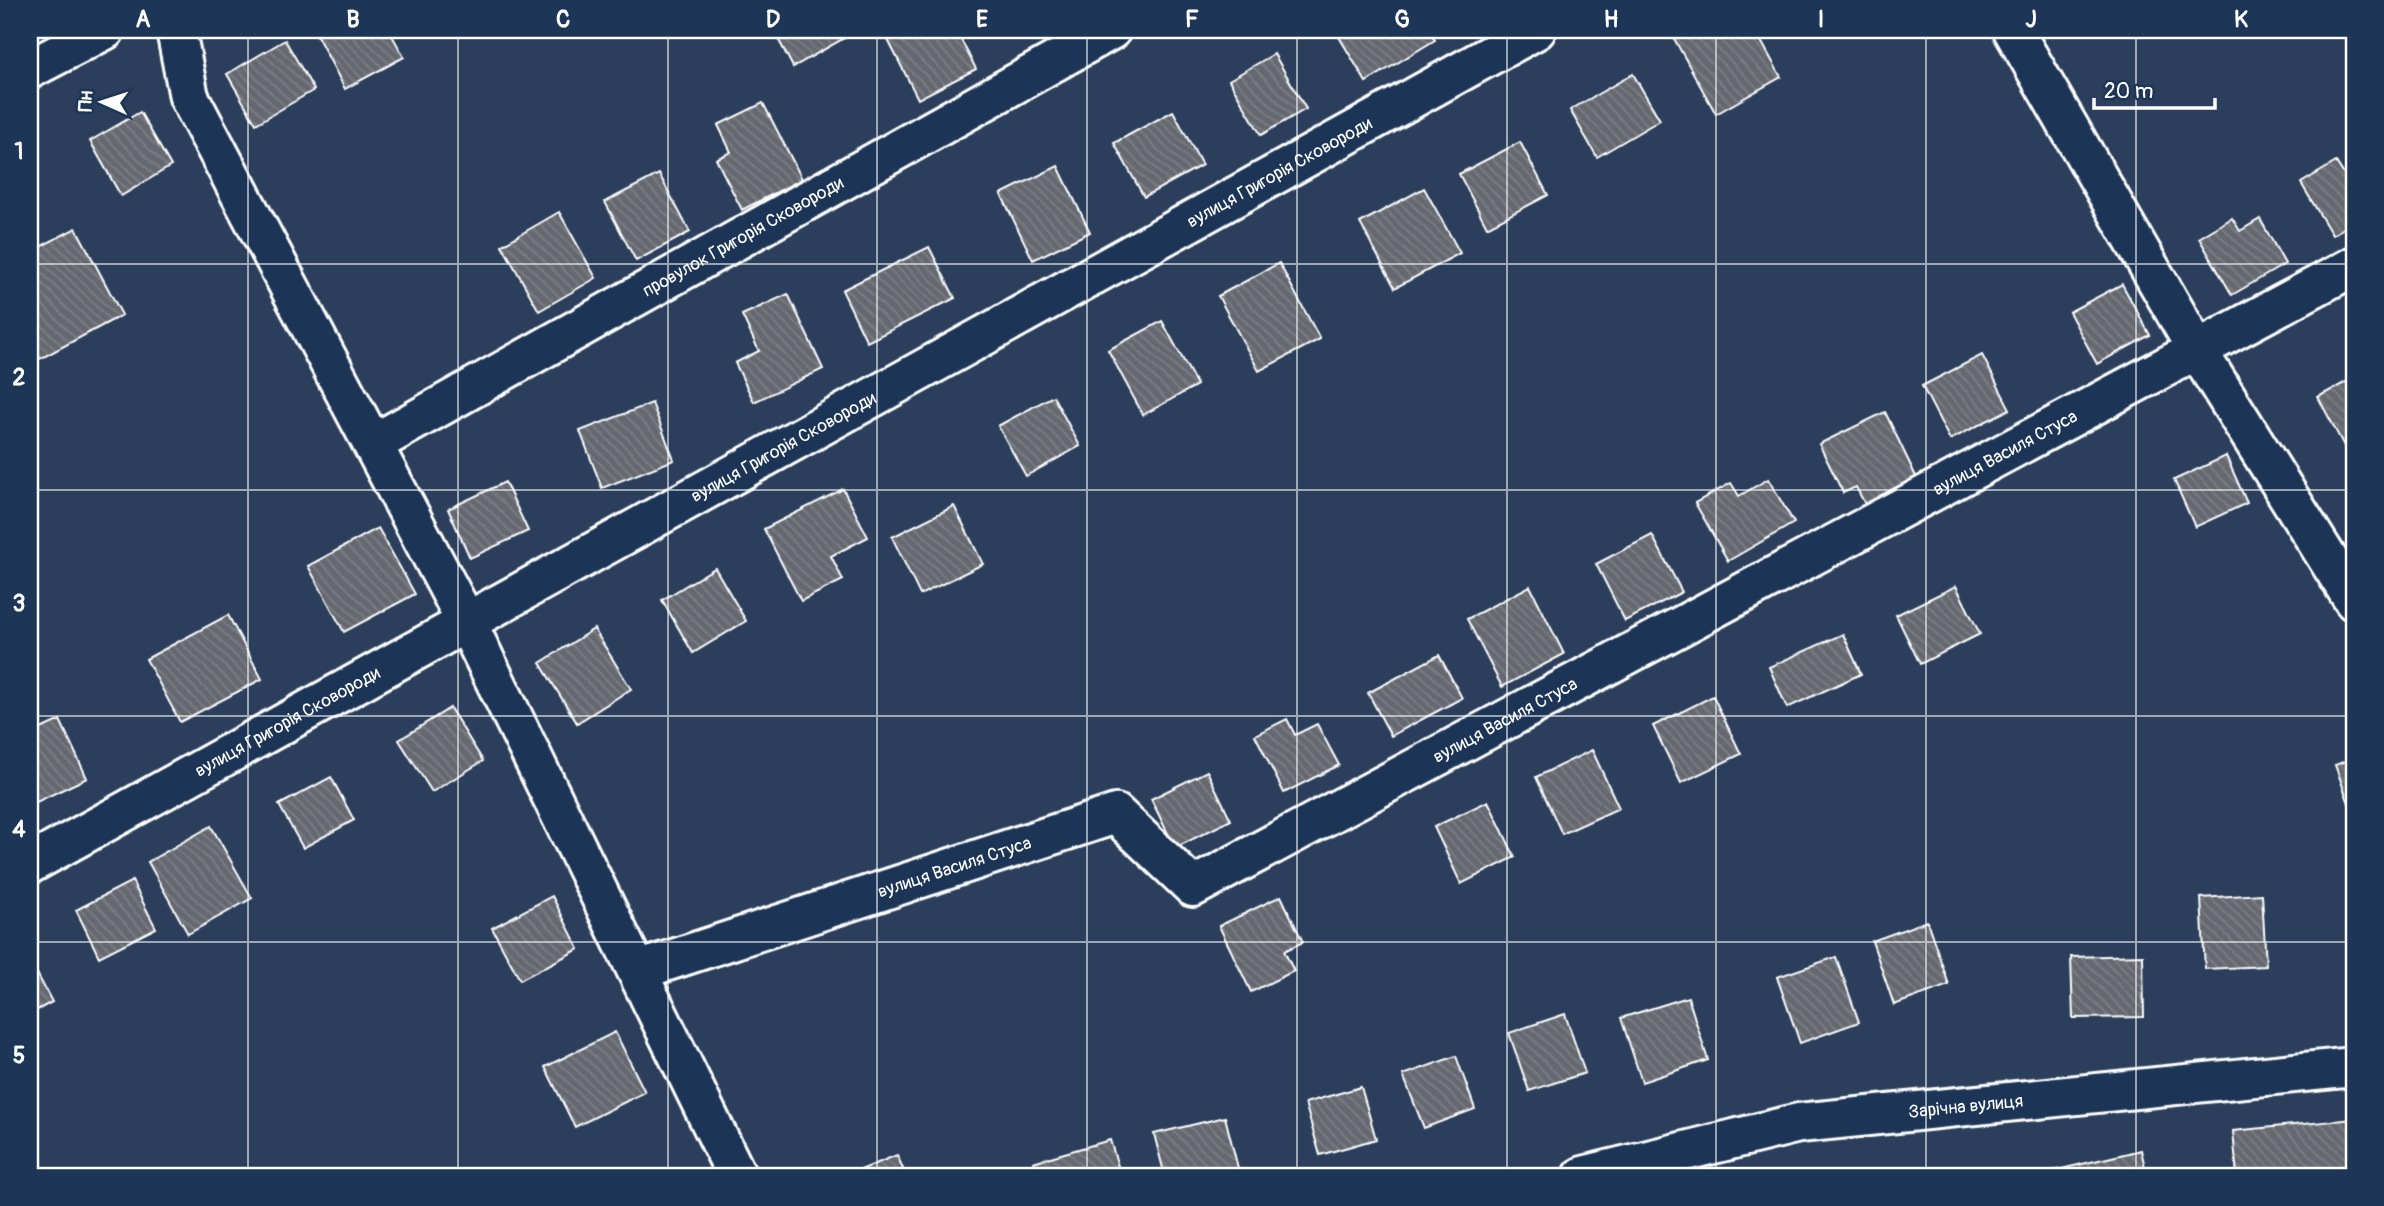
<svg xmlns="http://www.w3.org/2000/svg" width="2384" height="1206" font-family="Pangolin,sans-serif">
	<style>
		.building { fill: url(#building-back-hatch); stroke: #fff; stroke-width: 2 }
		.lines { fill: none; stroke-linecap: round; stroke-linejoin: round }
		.minor-casing { stroke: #fff; stroke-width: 44 }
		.tertiary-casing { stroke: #fff; stroke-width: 44 }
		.minor { stroke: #1d3557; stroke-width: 38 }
		.tertiary { stroke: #1d3557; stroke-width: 38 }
		.grid { fill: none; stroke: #fff; stroke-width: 2; stroke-opacity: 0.55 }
		.labels { text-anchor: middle; stroke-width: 6; stroke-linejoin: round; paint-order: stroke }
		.street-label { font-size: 18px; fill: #fff; stroke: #1d3557 }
		.neatline { fill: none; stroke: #fff; stroke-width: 2.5 }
		.grid-label { font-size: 23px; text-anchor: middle; font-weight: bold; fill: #fff }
	</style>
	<defs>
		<pattern id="building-back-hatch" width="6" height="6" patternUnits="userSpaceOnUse" patternTransform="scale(1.75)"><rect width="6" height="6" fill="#65686f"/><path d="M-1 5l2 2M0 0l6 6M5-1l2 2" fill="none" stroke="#7c7f85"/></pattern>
	</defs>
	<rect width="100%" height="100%" fill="#2b3f5c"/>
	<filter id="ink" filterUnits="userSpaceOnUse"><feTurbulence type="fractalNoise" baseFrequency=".0143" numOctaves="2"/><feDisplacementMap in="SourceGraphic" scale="14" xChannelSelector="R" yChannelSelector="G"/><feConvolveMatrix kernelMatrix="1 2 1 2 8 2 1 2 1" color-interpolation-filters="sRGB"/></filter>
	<g filter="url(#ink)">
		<!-- building -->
		<g class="building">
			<path d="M314,30H389L404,57L345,89Z"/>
			<path d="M777,30H842L846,37L793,67L774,31Z"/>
			<path d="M887,30H956L976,69L918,99L884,32Z"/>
			<path d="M1335,30H1429L1435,40L1366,82Z"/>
			<path d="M1682,30H1755L1781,77L1716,114L1672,35Z"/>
			<path d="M285,40L314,90L256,124L227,74Z"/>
			<path d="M1274,54L1306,109L1261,135L1229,80Z"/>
			<path d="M1633,74L1660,120L1597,157L1570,110Z"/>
			<path d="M763,103L802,179L742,210L716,159L731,152L718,125Z"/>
			<path d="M1173,111L1202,165L1144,197L1114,143Z"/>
			<path d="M140,112L171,166L121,196L90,141Z"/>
			<path d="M1520,142L1548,195L1487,227L1459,174Z"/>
			<path d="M2336,162L2345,176L2354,170V222L2332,235L2301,183Z"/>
			<path d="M1058,166L1090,232L1033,260L1001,194Z"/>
			<path d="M659,174L690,232L636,261L605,202Z"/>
			<path d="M1424,188L1460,253L1395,288L1360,223Z"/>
			<path d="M559,212L596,278L539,311L502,245Z"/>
			<path d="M2232,218L2240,231L2260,219L2285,264L2232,295L2199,238Z"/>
			<path d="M76,228L122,315L40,359L30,340V252Z"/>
			<path d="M929,247L955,298L867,342L842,290Z"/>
			<path d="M1279,263L1320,339L1259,371L1218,296Z"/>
			<path d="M2122,284L2150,335L2097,364L2069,312Z"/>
			<path d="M788,294L823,369L754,402L735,363L759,351L742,315Z"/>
			<path d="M1162,321L1197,385L1143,415L1108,350Z"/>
			<path d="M1982,355L2010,409L1950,440L1922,386Z"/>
			<path d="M2354,378V443L2345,448L2318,397Z"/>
			<path d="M1053,396L1080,446L1026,476L998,426Z"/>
			<path d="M652,403L674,460L602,488L580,431Z"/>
			<path d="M1885,412L1922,489L1870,514L1856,487L1843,493L1819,444Z"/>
			<path d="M2226,456L2247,503L2195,527L2174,480Z"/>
			<path d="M1768,479L1794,523L1728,561L1695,503L1731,483L1739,496Z"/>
			<path d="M505,482L528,531L470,558L448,509Z"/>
			<path d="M843,489L868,537L831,556L843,580L801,601L764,529Z"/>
			<path d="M954,506L983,564L920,595L892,537Z"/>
			<path d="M378,528L415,594L344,632L308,566Z"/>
			<path d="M1652,535L1682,592L1625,621L1596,564Z"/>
			<path d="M715,568L746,621L693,653L662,600Z"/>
			<path d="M1530,586L1564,654L1502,687L1467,619Z"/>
			<path d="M1956,586L1980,634L1920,664L1896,615Z"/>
			<path d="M228,615L262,679L180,722L146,659Z"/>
			<path d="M594,629L631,689L577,723L540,663Z"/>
			<path d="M1843,634L1861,674L1787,708L1769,667Z"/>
			<path d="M1439,655L1462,698L1391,736L1368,693Z"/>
			<path d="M1713,696L1741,754L1681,783L1653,726Z"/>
			<path d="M450,708L483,761L432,792L399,740Z"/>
			<path d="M1287,719L1295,735L1317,724L1339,765L1284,793L1255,735Z"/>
			<path d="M60,720L87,778L30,805V734Z"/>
			<path d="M1592,750L1619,808L1562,834L1536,777Z"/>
			<path d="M2354,758V817L2335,765Z"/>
			<path d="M1207,771L1231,820L1175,848L1151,799Z"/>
			<path d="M331,777L354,820L303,848L279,805Z"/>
			<path d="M1488,801L1515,857L1461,884L1434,827Z"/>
			<path d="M211,826L252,898L188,934L148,862Z"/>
			<path d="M132,881L156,928L99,957L76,910Z"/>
			<path d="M2262,894L2266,966L2205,969L2201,898Z"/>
			<path d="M552,896L579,949L520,980L492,928Z"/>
			<path d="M1281,896L1303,942L1284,951L1294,971L1251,992L1219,926Z"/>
			<path d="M1927,921L1949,985L1894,1005L1872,941Z"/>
			<path d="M2143,955L2144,1017L2073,1018L2071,957Z"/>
			<path d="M1836,957L1859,1022L1800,1043L1777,977Z"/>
			<path d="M30,960L52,1002L30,1014Z"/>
			<path d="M1688,997L1708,1060L1642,1082L1621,1018Z"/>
			<path d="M1565,1014L1585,1073L1529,1091L1509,1033Z"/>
			<path d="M615,1032L645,1092L575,1127L545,1067Z"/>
			<path d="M1456,1056L1475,1109L1424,1128L1403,1075Z"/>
			<path d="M1361,1087L1376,1139L1320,1155L1305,1103Z"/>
			<path d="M1225,1117L1240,1176H1165L1154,1134Z"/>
			<path d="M2354,1119V1176H2237L2233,1131Z"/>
			<path d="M1110,1140L1121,1176H1037L1033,1162Z"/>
			<path d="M2141,1150L2147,1176H2032Z"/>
			<path d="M897,1155L906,1176H846Z"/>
		</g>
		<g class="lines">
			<!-- minor casing -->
			<g class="minor-casing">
				<g id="minor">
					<path d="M176,30L189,97L467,623L737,1176"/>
					<path d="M2013,30L2197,350L2354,601"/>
					<path id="s1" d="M373,444L1111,30"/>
					<path id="s2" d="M30,864L1536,30"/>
					<path id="s3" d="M637,971L1116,814L1193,887L2354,266"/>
					<path id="s4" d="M1583,1176L1799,1123L2354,1067"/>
				</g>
			</g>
			<!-- tertiary casing -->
			<g class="tertiary-casing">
				<path id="tertiary" d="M30,69L105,30"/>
			</g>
			<!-- minor -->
			<use href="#minor" class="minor"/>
			<!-- tertiary -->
			<use href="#tertiary" class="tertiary"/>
		</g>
	</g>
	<!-- grid -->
	<path class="grid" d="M248,30V1176M458,30V1176M668,30V1176M877,30V1176M1087,30V1176M1297,30V1176M1507,30V1176M1716,30V1176M1926,30V1176M2136,30V1176M30,264H2354M30,490H2354M30,716H2354M30,942H2354"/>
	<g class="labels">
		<!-- street labels -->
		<g class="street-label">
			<text dy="6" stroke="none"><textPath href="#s2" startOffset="1428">вулиця Григорія Сковороди</textPath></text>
			<text dy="6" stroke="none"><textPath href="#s1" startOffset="424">провулок Григорія Сковороди</textPath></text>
			<text dy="6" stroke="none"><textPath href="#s2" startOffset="861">вулиця Григорія Сковороди</textPath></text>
			<text dy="6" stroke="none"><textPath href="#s3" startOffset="1531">вулиця Василя Стуса</textPath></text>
			<text dy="6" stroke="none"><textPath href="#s3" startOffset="964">вулиця Василя Стуса</textPath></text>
			<text dy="6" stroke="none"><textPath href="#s2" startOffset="294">вулиця Григорія Сковороди</textPath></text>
			<text dy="6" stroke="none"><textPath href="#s3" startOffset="334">вулиця Василя Стуса</textPath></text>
			<text dy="6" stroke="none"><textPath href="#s4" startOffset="390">Зарічна вулиця</textPath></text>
		</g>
	</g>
	<!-- margin -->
	<rect width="2384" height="1206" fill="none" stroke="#1d3557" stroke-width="77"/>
	<!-- north arrow -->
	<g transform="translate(102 102) rotate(273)" stroke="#1d3557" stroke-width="5" paint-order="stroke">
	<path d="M0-5L12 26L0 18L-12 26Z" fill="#ffffff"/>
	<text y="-10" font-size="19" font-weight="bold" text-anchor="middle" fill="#ffffff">Пн</text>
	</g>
	<!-- scale -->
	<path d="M2094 98v10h121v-10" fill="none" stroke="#ffffff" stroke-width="3.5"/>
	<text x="2104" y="98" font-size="21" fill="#ffffff" stroke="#1d3557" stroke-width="5" paint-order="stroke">20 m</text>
	<rect x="38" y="38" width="2308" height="1130" class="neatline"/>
	<g class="grid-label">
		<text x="143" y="27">A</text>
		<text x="353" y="27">B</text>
		<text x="563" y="27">C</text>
		<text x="773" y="27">D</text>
		<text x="982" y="27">E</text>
		<text x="1192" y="27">F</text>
		<text x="1402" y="27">G</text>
		<text x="1611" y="27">H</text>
		<text x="1821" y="27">I</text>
		<text x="2031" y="27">J</text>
		<text x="2241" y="27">K</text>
		<text x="19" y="159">1</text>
		<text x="19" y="385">2</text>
		<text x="19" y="611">3</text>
		<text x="19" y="837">4</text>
		<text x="19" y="1063">5</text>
	</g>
</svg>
